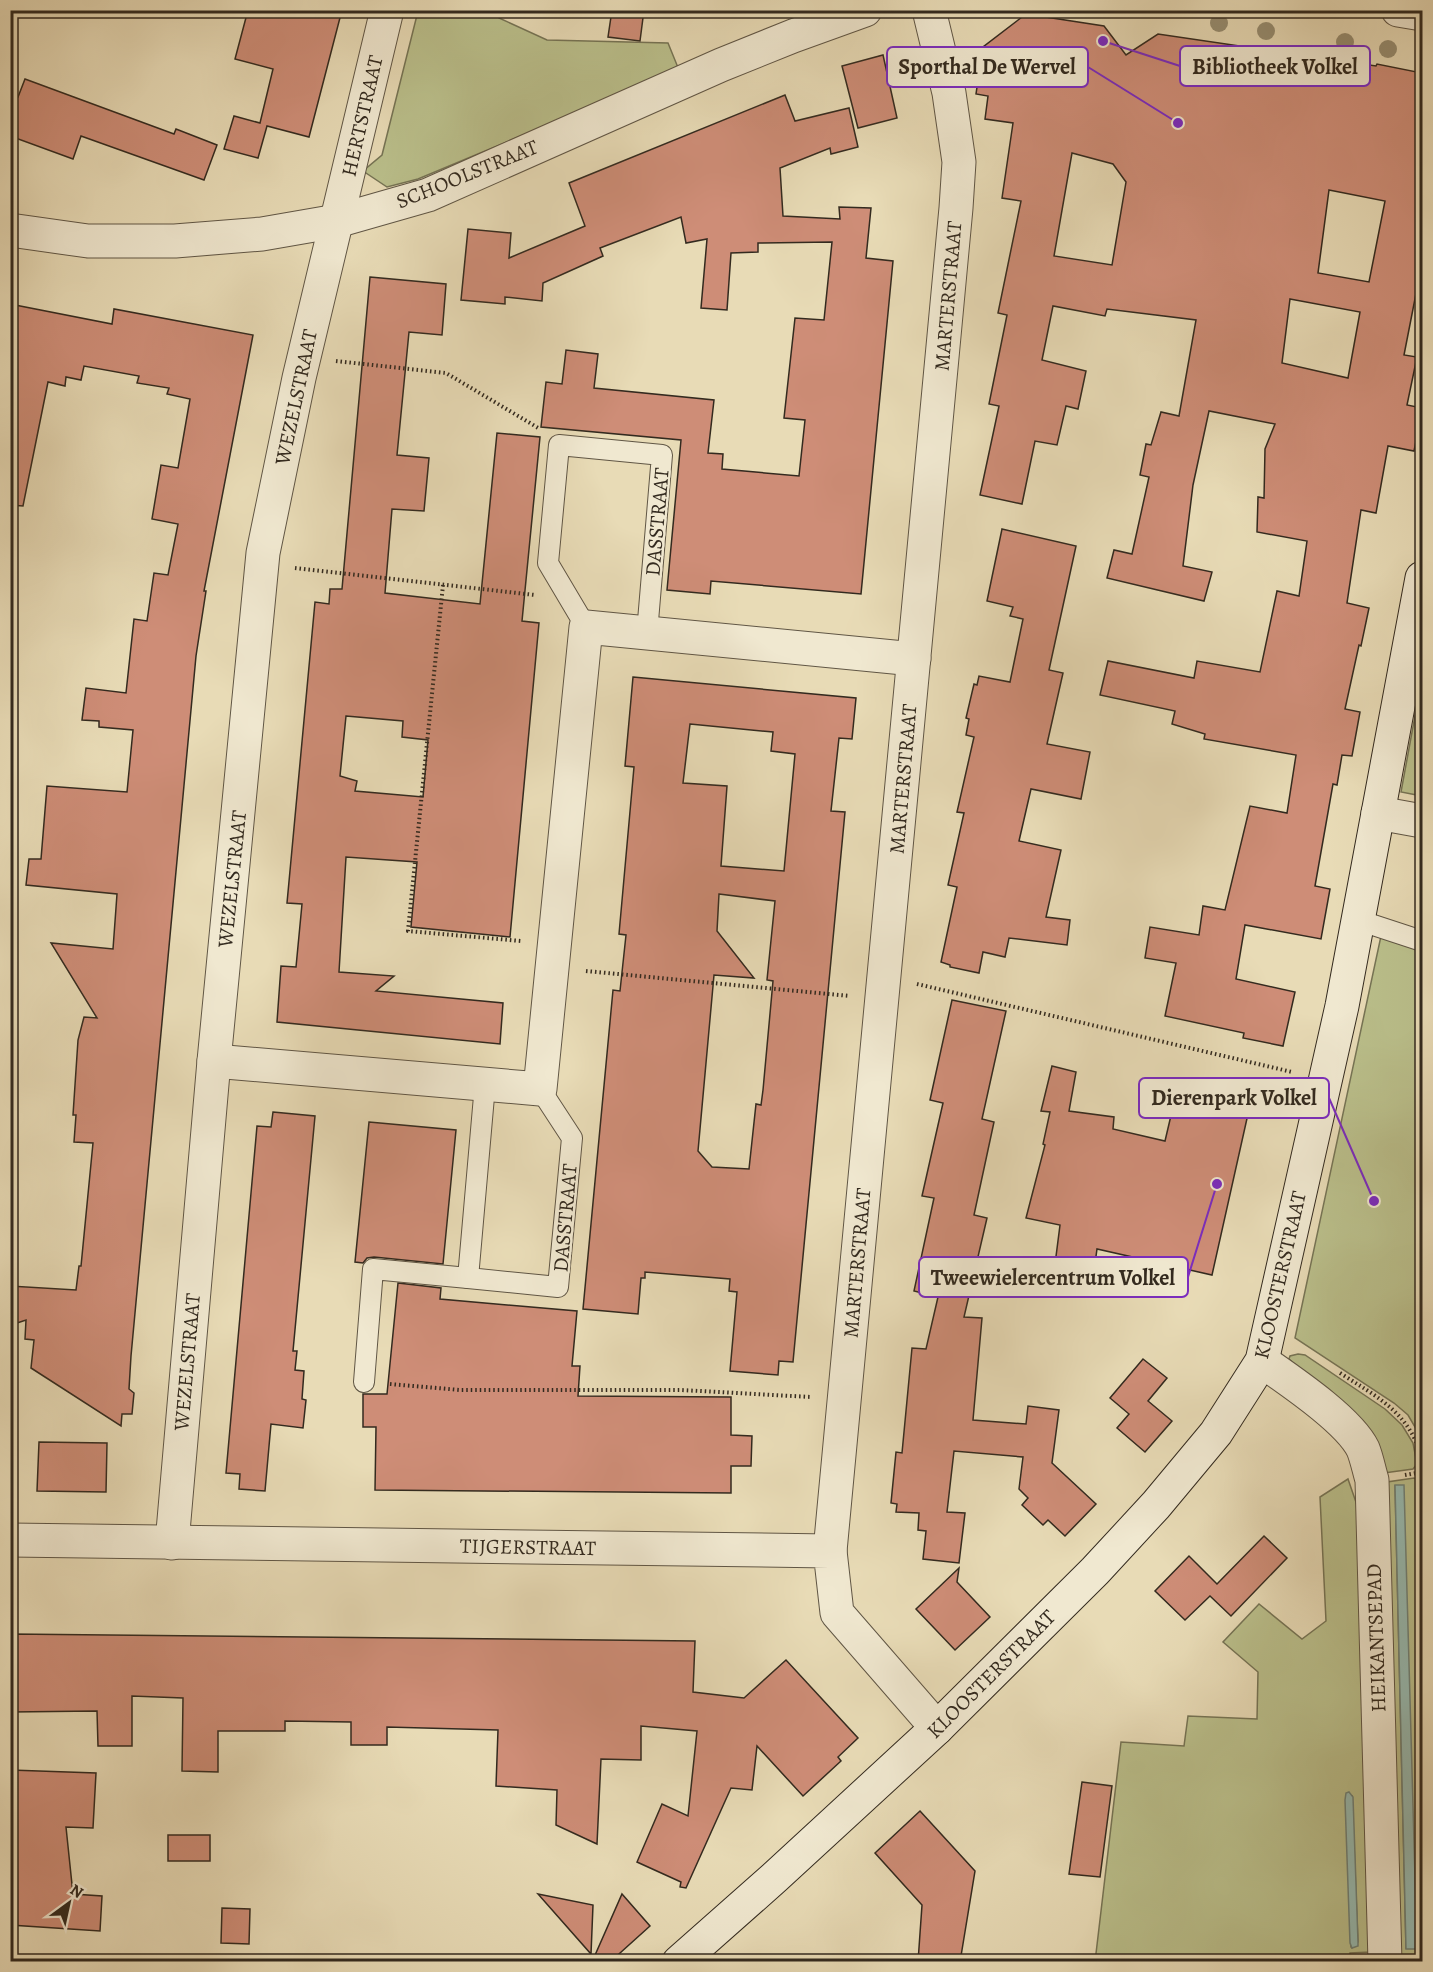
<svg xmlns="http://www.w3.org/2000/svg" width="1433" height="1972" font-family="Alegreya,serif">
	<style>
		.green { fill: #babf8b; stroke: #767455; stroke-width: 1.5; fill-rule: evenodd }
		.water { fill: #97bbb2; stroke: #6f8177; stroke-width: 1.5 }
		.building { fill: #ce8d77; stroke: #332a1f; stroke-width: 1.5; fill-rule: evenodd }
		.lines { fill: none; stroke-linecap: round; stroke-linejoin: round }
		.lane-casing { stroke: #605645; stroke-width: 22 }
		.street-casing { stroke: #605645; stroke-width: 35 }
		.secondary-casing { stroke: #332a1f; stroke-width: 35 }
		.path { stroke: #332a1f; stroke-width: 4; stroke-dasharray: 1.5 3; stroke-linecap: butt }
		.lane { stroke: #f0e8d0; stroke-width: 20 }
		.street { stroke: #f0e8d0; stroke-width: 33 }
		.secondary { stroke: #f0e8d0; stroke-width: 33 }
		.tree { fill: #978e72 }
		.labels { text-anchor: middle; stroke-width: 4.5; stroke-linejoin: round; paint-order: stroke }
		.street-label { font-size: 21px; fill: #332a1f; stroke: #f0e8d0 }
		.leader { fill: none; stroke: #7b2cbf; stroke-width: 2 }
		.callout-dot { fill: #7b2cbf; stroke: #f0e8d0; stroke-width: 2 }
		.callout { fill: #f0e8d0; stroke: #7b2cbf; stroke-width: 2 }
		.callout-label { font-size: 22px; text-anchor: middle; font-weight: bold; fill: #332a1f }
	</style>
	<rect width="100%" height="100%" fill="#e8dbb6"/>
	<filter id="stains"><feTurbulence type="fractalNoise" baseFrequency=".00333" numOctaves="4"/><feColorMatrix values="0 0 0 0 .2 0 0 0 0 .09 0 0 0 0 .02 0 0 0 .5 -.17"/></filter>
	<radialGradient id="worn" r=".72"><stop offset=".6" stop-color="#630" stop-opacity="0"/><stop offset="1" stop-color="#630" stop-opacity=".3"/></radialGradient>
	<!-- green -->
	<g class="green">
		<path d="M418,11H499V18L547,40L668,43L679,70L418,179L387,187L363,171L382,155Z"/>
		<path d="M1422,678V796L1401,792Z"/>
		<path d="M1381,936L1422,950V1439L1408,1415L1394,1403L1295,1338Z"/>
		<path d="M1298,1354L1305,1355L1385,1409L1402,1425L1413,1443L1417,1464L1413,1469L1384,1473L1309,1378L1289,1359L1290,1356Z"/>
		<path d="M1414,1478L1421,1483L1422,1523V1956L1404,1957L1396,1953L1387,1482ZM1395,1485L1406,1949L1395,1486Z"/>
		<path d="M1348,1479L1359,1511L1371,1952L1350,1953V1962H1095L1121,1742L1184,1746L1188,1716L1257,1719L1258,1672L1223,1642L1259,1604L1302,1639L1326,1621L1320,1497ZM1352,1795L1358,1942L1352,1948L1351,1947Z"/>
	</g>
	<!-- water -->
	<g class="water">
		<path d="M1395,1485H1404L1417,1949H1406Z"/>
		<path d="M1349,1792L1353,1797L1358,1942V1946L1352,1948L1350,1943L1345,1800L1346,1793Z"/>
	</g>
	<!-- building -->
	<g class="building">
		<path d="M248,10H342L309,137L267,126L258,158L224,149L234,116L260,123L273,69L235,59Z"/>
		<path d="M612,10H644L640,41L608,37Z"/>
		<path d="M1026,14L1104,26L1126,55L1158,34L1376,66L1377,64L1422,73V263L1404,355L1417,357L1407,405L1422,408V412L1414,451L1388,446L1376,513L1361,510L1347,603L1369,608L1361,646L1359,645L1345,709L1360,712L1352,756L1342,755L1337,785L1333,784L1315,886L1330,889L1321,939L1245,925L1236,979L1295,992L1283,1046L1243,1038L1244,1033L1165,1016L1176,963L1145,958L1150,927L1199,935L1203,906L1225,910L1250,806L1287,813L1296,755L1204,739L1205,734L1172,724L1175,711L1100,695L1108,661L1194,678L1197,661L1260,672L1277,591L1299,596L1307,541L1257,532L1258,497L1264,498L1265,449L1275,424L1209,411L1193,485L1183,566L1212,572L1204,601L1107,578L1114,550L1132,554L1149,477L1140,475L1146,444L1151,445L1161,412L1179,416L1196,320L1107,309L1105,316L1053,306L1042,360L1086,371L1078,409L1066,406L1057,445L1035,441L1022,504L980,495L999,406L989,404L1007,315L998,313L1021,201L1002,198L1013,123L985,119L988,96L976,94L983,47ZM1072,153L1113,164L1126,182L1112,265L1054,256ZM1329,190L1385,201L1369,282L1318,273ZM1290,299L1360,312L1348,378L1282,363Z"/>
		<path d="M883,55L897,118L858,128L842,66Z"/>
		<path d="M25,79L174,134L176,129L217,145L204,180L81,136L73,159L10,136V95L18,97Z"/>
		<path d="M785,95L795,121L849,108L858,147L831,154L830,148L780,168L783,216L840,219L839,207L871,208L866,258L893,261L861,594L711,581L710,594L667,590L681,440L541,427L546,382L562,384L566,350L598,354L594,388L714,400L708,453L723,454L722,469L799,476L805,420L784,418L795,318L824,320L832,242L758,243V252L731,253L727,310L701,308L707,239L686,243L681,217L600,248L603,256L543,283L542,301L505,297V304L461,300L468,229L511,233L509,258L585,226L569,183Z"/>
		<path d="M370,277L446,284L442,335L409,332L397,455L429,458L424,511L392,509L385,593L480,604L497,433L540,437L522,621L539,623L510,937L411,927L417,862L346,857L339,972L394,976L376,991L503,1003L500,1044L277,1022L281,966L296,967L302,904L287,903L315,602L329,604L330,589H342ZM346,716L403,721L402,737L428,740L423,797L355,791L357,781L340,776Z"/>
		<path d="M10,304L112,324L114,309L253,335L204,591H206L196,656L131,1356L129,1389L134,1393L132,1414H122L121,1426L31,1368L34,1340L25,1339L26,1320L14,1324L10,1309V1286L76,1290L79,1266H81L93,1143L74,1142L76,1115H73L78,1040L84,1017L97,1018L51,943L113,949L117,894L26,885L29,859H41L47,786L127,792L133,730L99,727V721L82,720L86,688L126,693L134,619L147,621L154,573L168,575L178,524L152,519L161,465L178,468L190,399L167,394L169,388L137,383L139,376L84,366L81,380L66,377L65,386L48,382L23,506L10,505Z"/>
		<path d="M1002,529L1076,546L1049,670L1063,673L1047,744L1090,752L1081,799L1031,789L1019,841L1061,850L1046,917L1070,920L1067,945L1009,938L1005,957L983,952L979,973L950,967V965L941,962L957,887L948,885L964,813L957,812L974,737L966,735L969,719L966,718L974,684L977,685L979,676L1010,682L1023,619L1010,616L1013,607L987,601Z"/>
		<path d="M633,677L856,698L852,739L839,738L831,811L845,812L793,1362L779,1361L778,1375L730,1371L737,1292L729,1291L730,1279L645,1272V1278H641L638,1314L583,1309L613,990L620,991L626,935L619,934L634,767L625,766ZM690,724L773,732L771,751L795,754L784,871L721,866L727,786L683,783ZM719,894L775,901L767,980L773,981L763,1090L761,1105L756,1104L749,1169L712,1167L698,1151L714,975L754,978L717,931Z"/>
		<path d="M952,1000L1006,1011L982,1119L994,1122L974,1215L987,1218L964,1317L982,1318L973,1420L1026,1424L1028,1406L1059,1410L1052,1463L1096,1504L1065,1536L1048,1520L1043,1525L1022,1505L1028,1498L1019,1489L1023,1457L954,1451L947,1512L965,1513L959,1563L923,1559L926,1531L918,1530L919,1513L896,1512L897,1504L891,1503L896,1452L902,1453L912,1348L926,1349L938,1297L914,1291L934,1198L922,1196L943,1103L930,1100Z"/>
		<path d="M1052,1066L1076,1072L1069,1111L1114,1117L1113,1129L1165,1141L1177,1090L1250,1105L1212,1275L1097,1249L1093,1278L1054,1272L1060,1225L1026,1218L1045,1145L1043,1144L1050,1112L1041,1111Z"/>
		<path d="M273,1112L315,1116L293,1351H297L295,1370L304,1371L302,1399L306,1400L303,1428L271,1424L265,1491L239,1489L240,1474L226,1473L257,1126L271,1127Z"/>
		<path d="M369,1122L456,1130L443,1264L374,1257L367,1258L363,1263L355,1262Z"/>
		<path d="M398,1283L441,1288L440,1299L577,1311L572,1366H580L578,1396L731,1397V1435L752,1436L751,1466H731V1493L375,1490L376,1427H363V1394H387Z"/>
		<path d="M1143,1359L1167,1378L1148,1401L1172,1421L1145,1452L1117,1428L1129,1414L1110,1398Z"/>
		<path d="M39,1442L107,1443L106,1492L37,1491Z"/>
		<path d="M1264,1536L1287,1558L1231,1616L1210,1596L1185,1620L1155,1591L1189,1556L1217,1584Z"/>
		<path d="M959,1568L957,1582L990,1617L955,1650L916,1609Z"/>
		<path d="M10,1634L695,1641L693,1692L744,1698L786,1660L858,1738L838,1757L841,1761L803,1796L757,1746L752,1790L731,1788L686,1888L680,1887L681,1882L637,1862L662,1804L688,1816L697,1731L641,1726V1760L601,1759L597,1844L556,1825L557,1790L496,1786L498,1730L387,1727V1745H351V1722L285,1721V1731H218V1772L182,1771L183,1698L132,1696V1746H98L97,1711L10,1712Z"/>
		<path d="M10,1770L96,1773L93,1828L66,1827L73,1894L102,1896L100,1931L10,1925Z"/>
		<path d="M1082,1782L1112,1786L1100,1877L1069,1874Z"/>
		<path d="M920,1811L975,1871L960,1962H918L922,1905L875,1853Z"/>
		<rect x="168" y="1835" width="42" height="26"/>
		<path d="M538,1894L593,1905L591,1954Z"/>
		<path d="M622,1894L650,1926L610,1962H592Z"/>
		<path d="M222,1908L250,1909L249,1944L221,1943Z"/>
	</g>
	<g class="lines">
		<!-- lane casing -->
		<g class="lane-casing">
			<g id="lane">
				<path d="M586,627L548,563L559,445L662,455L647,633"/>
				<path d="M1358,920L1422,941"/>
				<path d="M485,1085L468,1278L558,1287L572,1138L540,1089"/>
				<path d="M364,1382L373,1269L468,1278"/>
			</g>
		</g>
		<!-- street casing -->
		<g class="street-casing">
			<g id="street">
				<path d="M1398,10L1422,14"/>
				<path d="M10,230L88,241H175L262,234L337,221L428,195L721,65L793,36L865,10"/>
				<path d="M1378,813L1422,821"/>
				<path d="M214,1061L540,1089L586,627L914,659"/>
				<path d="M1262,1361C1289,1380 1349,1420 1363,1449C1367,1459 1369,1470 1372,1480L1385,1962"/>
				<path d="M10,1540L830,1551L837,1613L937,1728"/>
				<path d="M172,1543L214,1061L263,553L299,378L387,10"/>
				<path d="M830,1551L956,208L959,162L949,93L929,10"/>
			</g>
		</g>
		<!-- secondary casing -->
		<g class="secondary-casing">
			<path id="secondary" d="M679,1962L774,1878L937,1728L1095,1571L1156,1505L1216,1433L1262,1361L1342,1006L1422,578"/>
		</g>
		<!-- path -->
		<g class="path">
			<path d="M336,361L446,373L540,429"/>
			<path d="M295,568L535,595"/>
			<path d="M443,585L408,931L521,941"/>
			<path d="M586,971L850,996"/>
			<path d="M917,984L1292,1072"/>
			<path d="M1340,1373C1377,1397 1409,1412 1422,1458"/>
			<path d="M390,1384L460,1390H681L811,1397"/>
			<path d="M1405,1475L1422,1472"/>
		</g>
		<!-- lane -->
		<use href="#lane" class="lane"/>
		<!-- street -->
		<use href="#street" class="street"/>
		<!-- secondary -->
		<use href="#secondary" class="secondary"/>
	</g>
	<!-- trees -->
	<g class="tree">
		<circle cx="1219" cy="23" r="9"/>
		<circle cx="1266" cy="31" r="9"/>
		<circle cx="1345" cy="42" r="9"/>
		<circle cx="1388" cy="49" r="9"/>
	</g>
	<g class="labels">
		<!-- street labels -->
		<g class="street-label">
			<text transform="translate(362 116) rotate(-77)" y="7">HERTSTRAAT</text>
			<text transform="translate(467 174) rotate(-22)" y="7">SCHOOLSTRAAT</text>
			<text transform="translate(948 296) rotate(-85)" y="7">MARTERSTRAAT</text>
			<text transform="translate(296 397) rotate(-78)" y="7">WEZELSTRAAT</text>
			<text transform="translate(657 522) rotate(-85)" y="7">DASSTRAAT</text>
			<text transform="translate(903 779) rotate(-85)" y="7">MARTERSTRAAT</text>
			<text transform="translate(232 879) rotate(-84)" y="7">WEZELSTRAAT</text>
			<text transform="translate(565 1218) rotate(-85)" y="7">DASSTRAAT</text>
			<text transform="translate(857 1263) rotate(-85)" y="7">MARTERSTRAAT</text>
			<text transform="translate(1280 1275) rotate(-77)" y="7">KLOOSTERSTRAAT</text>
			<text transform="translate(187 1362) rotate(-85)" y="7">WEZELSTRAAT</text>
			<text transform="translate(528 1547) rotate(1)" y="7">TIJGERSTRAAT</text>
			<text transform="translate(1376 1638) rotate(-92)" y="7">HEIKANTSEPAD</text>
			<text transform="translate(991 1674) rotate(-45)" y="7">KLOOSTERSTRAAT</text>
		</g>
	</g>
	<!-- callouts -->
	<path class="leader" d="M1103 41L1180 66M1178 123L1088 67M1374 1201L1329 1098M1217 1184L1188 1277"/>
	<g class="callout-dot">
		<circle cx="1103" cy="41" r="6"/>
		<circle cx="1178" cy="123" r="6"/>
		<circle cx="1374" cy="1201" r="6"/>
		<circle cx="1217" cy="1184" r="6"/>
	</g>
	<g class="callout">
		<rect x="1180" y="46" width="190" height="40" rx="6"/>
		<rect x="887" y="47" width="201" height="40" rx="6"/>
		<rect x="1139" y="1078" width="190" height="40" rx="6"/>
		<rect x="919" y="1257" width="269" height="40" rx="6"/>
	</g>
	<g class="callout-label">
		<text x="1275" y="74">Bibliotheek Volkel</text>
		<text x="987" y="74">Sporthal De Wervel</text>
		<text x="1234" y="1105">Dierenpark Volkel</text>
		<text x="1053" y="1285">Tweewielercentrum Volkel</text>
	</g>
	<!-- margin -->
	<rect width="1433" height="1972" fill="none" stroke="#e8dbb6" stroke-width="36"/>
	<rect x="12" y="12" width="1409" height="1948" fill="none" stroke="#332a1f" stroke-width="3"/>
	<rect x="18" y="18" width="1397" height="1936" fill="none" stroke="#332a1f" stroke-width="1.5"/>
	<!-- north arrow -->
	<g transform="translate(69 1903) rotate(33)" stroke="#f0e8d0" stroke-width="4.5" paint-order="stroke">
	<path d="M0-4.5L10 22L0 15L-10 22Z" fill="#332a1f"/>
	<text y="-9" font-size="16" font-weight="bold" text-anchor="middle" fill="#332a1f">N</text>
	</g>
	<rect width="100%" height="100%" filter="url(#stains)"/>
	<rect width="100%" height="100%" fill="url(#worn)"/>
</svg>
